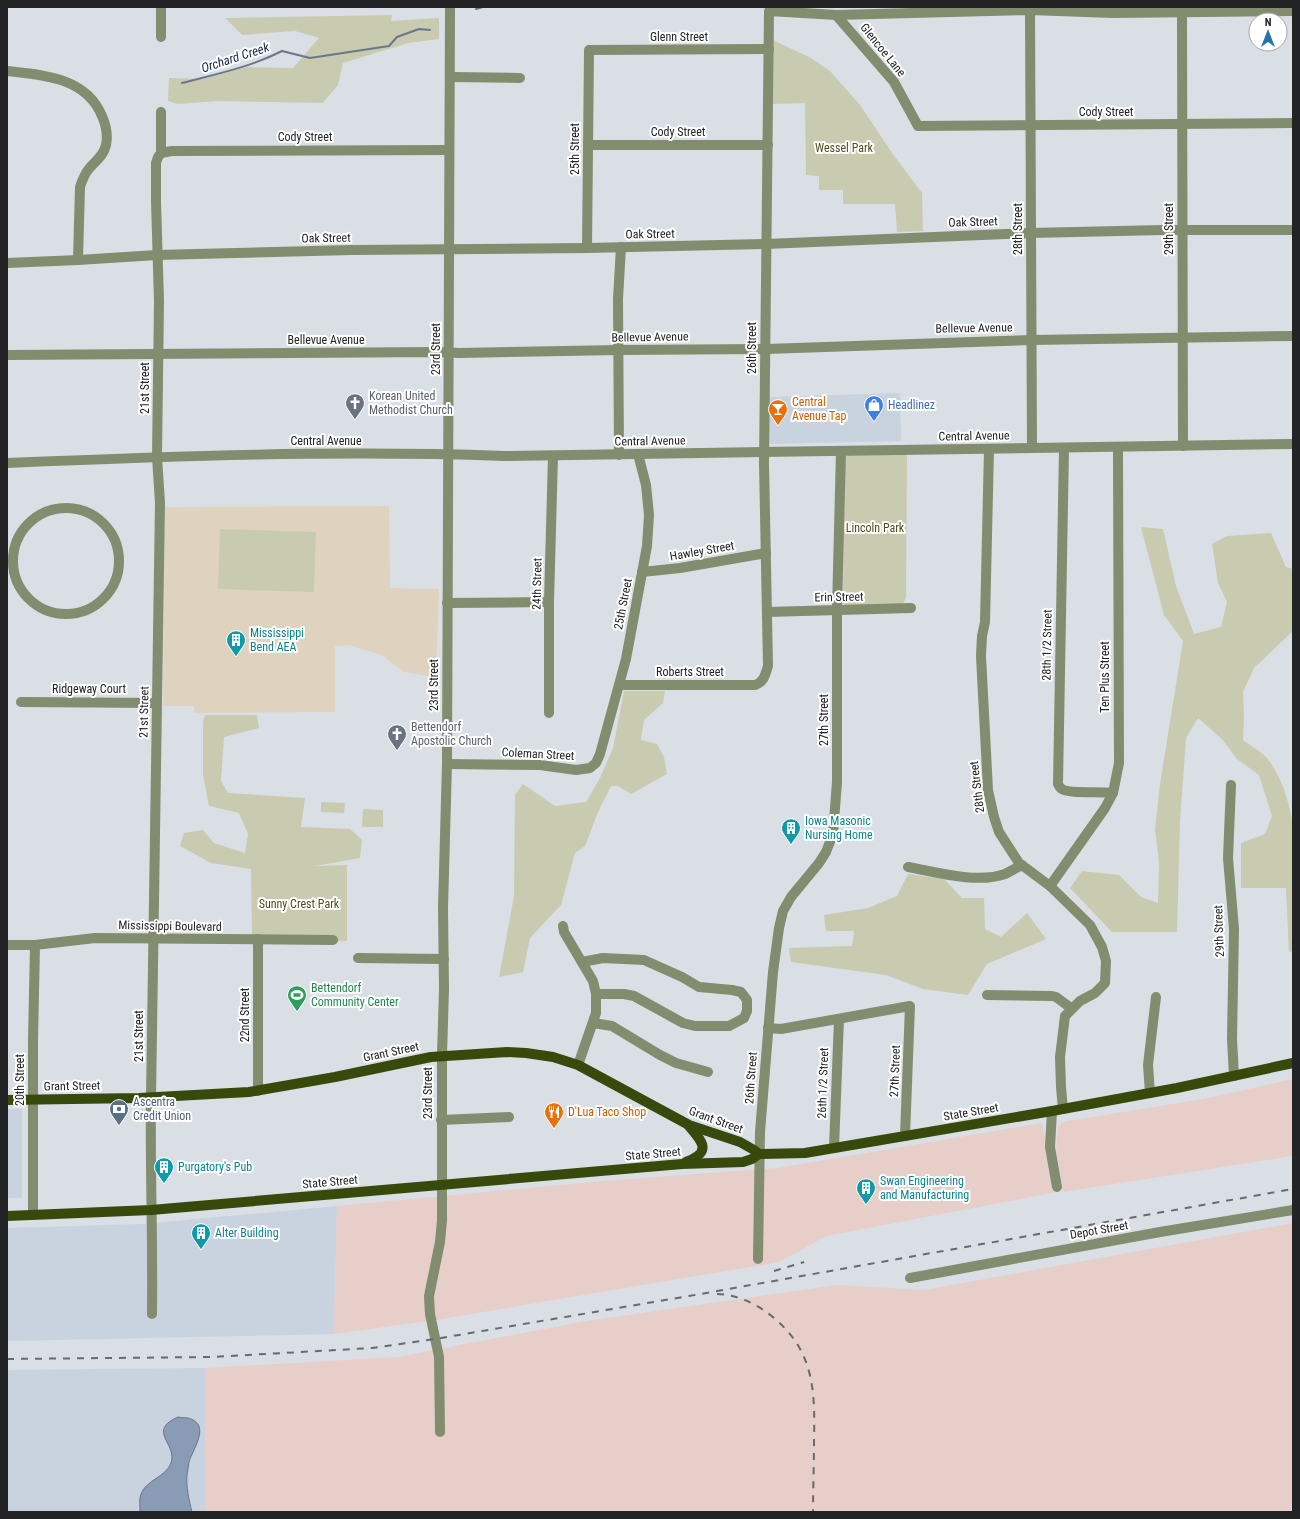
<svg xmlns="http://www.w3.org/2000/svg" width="1300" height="1519" font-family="'Roboto Condensed',sans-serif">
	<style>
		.built { fill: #c8d3df }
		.industrial { fill: #e8cec8 }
		.education { fill: #dfd3bf }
		.green { fill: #c8cbb0 }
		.water { fill: #8a9bb5; stroke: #6a778a }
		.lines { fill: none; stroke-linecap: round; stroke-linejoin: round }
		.stream { stroke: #6a778a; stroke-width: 2 }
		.minor { stroke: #818d6e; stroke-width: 10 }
		.major { stroke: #374a0b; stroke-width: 10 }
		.rail { stroke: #676b6f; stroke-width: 2; stroke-dasharray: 7 7; stroke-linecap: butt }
		.labels { text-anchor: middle; stroke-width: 4; stroke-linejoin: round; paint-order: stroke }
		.street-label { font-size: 12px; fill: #212325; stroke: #fff }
		.park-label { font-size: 12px; fill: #4c501b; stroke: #fff }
		.worship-label { font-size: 12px; fill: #5b616d; stroke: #fff; text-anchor: start }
		.food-label { font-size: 12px; fill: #c56008; stroke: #fff; text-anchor: start }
		.shop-label { font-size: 12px; fill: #366cbe; stroke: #fff; text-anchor: start }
		.culture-label { font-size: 12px; fill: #0d838f; stroke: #fff; text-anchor: start }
		.leisure-label { font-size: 12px; fill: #27864d; stroke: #fff; text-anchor: start }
		.service-label { font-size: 12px; fill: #4e5e75; stroke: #fff; text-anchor: start }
		.water-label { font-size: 13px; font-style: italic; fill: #13294e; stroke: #fff }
	</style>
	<rect width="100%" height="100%" fill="#d9dfe5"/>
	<!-- built -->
	<g class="built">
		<path d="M900,393L901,441L768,444L769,397Z"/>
		<rect x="7" y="1109" width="15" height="89"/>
		<path d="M337,1206L334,1334L7,1341V1228L142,1224Z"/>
		<path d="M205,1368V1512H7V1370Z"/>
	</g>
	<!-- industrial -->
	<g class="industrial">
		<path d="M1293,1079V1156L1063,1192L1056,1149L1058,1127L1062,1122L1209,1098Z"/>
		<path d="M1042,1123L1057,1192L826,1236L779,1262L442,1319L334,1334L337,1206L603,1181L778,1168Z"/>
		<path d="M1293,1223V1512H205V1368L398,1357L586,1321L838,1285L924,1290Z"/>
	</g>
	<!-- education -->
	<g class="education">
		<path d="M389,506L390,588L439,589L436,677L404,672L382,655L348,645L335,646V712L194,713V706H163L165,507Z"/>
		<path d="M7,655H8L7,754Z"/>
	</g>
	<!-- green -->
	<g class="green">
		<path d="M392,15L391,21L439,18V39L408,43L343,63L338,85L323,103L218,101L178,104L168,101L169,78L203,79L247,67L293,68L319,38L295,31L242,35L225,18Z"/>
		<path d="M773,40L811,58L830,71L860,105L892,153L922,193L923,231L897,232L895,204H843V190H819V176L806,175L805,103L773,104Z"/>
		<path d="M906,453L907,457L906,597L904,602L900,605L847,607L843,603L844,459L848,454Z"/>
		<path d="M1141,527L1163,529L1176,586L1194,634L1221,627L1227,602L1218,583L1212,544L1227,536L1271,533L1286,567L1293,569V631L1254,668L1243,692L1244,718L1243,740C1249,745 1257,749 1263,754C1280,770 1291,806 1293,828V951L1289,952L1286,888H1241V843L1265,834L1272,816L1259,775L1237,759L1222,739L1198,718L1186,738L1180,821L1177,932H1112L1070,888L1082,871L1119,875L1141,897L1158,903L1159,862L1155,830L1160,784L1183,641L1164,615Z"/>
		<path d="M220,529L316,532L314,592L218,589Z"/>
		<path d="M624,691H665L663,703L644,720L641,740L657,744L664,757L667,774L631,794L618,786H611L598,812L585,846L575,853L561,905L530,938L523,972L499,977L514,896L515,795L523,784L555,806L586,802L600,778L613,748Z"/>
		<path d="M205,715H257L259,728L224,737L221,781L228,793L305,798L301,827L350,829L362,840L360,858L315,866L347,865V941L263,942L252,936L251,869L211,863L180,846L184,833L203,830L214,843L245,853L248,834L239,813L209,806L203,775V722Z"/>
		<path d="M321,802L345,803L344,813L321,812Z"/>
		<path d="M363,809L383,810V827H362Z"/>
		<path d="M908,874L944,879L962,898H984L985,929L1001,937L1027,913L1046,939L987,964L968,995L923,989L886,975L791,962L789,948L852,946L854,931H826L824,915L868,908L897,896Z"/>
	</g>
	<!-- water -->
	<path class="water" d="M178,1417C182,1418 189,1417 193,1420C209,1428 192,1451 189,1462C188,1466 188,1471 187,1475C186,1487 189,1500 192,1512H140C140,1506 139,1499 141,1494C146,1480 166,1477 171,1463C178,1444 146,1431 178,1417Z"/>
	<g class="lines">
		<!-- stream -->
		<g class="stream">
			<path d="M476,9L483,7"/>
			<path d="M182,83C216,74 251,67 282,51L310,58L389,46L397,37L419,29L430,30"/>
		</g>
		<!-- minor -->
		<g class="minor">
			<path d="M1030,10L1032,448"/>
			<path d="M1182,12L1183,446"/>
			<path d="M836,15L894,82L918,126L1293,123"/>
			<path d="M161,37V7"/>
			<path d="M7,71C43,75 86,77 102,116C106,125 108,135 106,145C104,156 94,162 88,170C84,175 82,181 80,187L78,260"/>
			<path d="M450,77L520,78"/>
			<path d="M588,145H768"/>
			<path d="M161,153L172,151L449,150"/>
			<path d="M587,248L589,50L769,49"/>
			<path d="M7,263L78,260L157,255L352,250L587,248L766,244L1031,233L1163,230H1293"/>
			<path d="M7,355L438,352L459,353L619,350L766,349L1032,340L1293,336"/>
			<path d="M1064,448L1058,784C1059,786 1060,788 1062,789C1068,794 1101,791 1113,793"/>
			<path d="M989,449L985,622L982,636L981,656L988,790L994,817L999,832L1019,863L1050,886L1090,925L1102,947L1106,961L1105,983L1095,993L1080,1001L1065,1016L1060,1057L1061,1087L1063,1109"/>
			<path d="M619,455L618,299L621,247"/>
			<path d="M7,463C173,456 339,450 504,456L1293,444"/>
			<circle cx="66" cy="561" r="53"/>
			<path d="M642,572L680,568L766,553"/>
			<path d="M447,603L549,602"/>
			<path d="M767,612L911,608"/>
			<path d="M619,685H755C764,682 765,675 768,666L764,463L769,11L836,15L1030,10L1113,13L1293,11"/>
			<path d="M21,702L157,703"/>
			<path d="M549,713V602L553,456"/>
			<path d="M447,764L540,765L576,770L590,768L596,763L600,754L626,659L647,546L649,515L646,485L638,454"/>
			<path d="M1231,785L1228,858L1234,929L1232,1039L1234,1076"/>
			<path d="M908,867C936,872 977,884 1005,874C1011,871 1016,868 1022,865"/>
			<path d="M1050,886L1105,808L1113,793L1119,763L1118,447"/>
			<path d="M563,926L564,932L593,981L596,994V1013L578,1065"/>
			<path d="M7,945H35L95,938L333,940"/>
			<path d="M358,958L444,959"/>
			<path d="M582,962L603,958L644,960L682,977L699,987L732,990L741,992L747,1000V1011L744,1018L729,1026H695L683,1023L634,996L624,994H596"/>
			<path d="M987,995L1052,996L1056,997L1071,1008"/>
			<path d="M593,1023L612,1026L660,1055L676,1063L708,1072"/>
			<path d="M768,1028L781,1029L910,1006L905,1136"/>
			<path d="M258,1091V939"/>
			<path d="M1150,1093L1148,1065L1156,997"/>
			<path d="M1052,1111L1050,1147L1057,1187"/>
			<path d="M441,1120L509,1117"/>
			<path d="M834,1148L839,1019"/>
			<path d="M33,1215V1041L35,945"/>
			<path d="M758,1259L760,1132L773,972L779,928L783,911L791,897L819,863L826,852L833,834L837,782V609L841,451"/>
			<path d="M910,1278L1160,1232L1293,1210"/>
			<path d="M152,1314C153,1242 150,1170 151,1098C153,900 158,702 160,503L157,457L159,301L156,201V163L158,157L161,153V112"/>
			<path d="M440,1432L439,1357L430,1314L429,1296L440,1242L442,1220V1055L444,989L443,908L447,764L450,7"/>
		</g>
		<!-- major -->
		<g class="major">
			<path d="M7,1100L139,1098L249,1092L335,1077L431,1057L507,1052L526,1053L553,1057L578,1065L689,1125L740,1142L754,1150L759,1154"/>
			<path d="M686,1162C712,1152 703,1142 689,1126"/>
			<path d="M7,1216L151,1210L682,1164L743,1162L752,1159L759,1154L805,1153L1052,1111L1177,1088L1293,1063"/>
		</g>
		<!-- rail -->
		<g class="rail">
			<path d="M774,1271L804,1262"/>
			<path d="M717,1294C739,1295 757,1304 774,1318C815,1352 815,1393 814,1442C814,1465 813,1489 813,1512"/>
			<path d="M7,1359L212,1357L372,1348L435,1339L689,1296L1293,1189"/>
		</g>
	</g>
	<!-- icons -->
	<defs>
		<g id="church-pin" transform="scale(1)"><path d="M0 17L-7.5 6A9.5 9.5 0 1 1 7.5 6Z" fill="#6b7280" stroke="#fff"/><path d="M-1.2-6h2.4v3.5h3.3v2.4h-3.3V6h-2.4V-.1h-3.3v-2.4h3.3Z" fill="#fff"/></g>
		<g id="shop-pin" transform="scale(1)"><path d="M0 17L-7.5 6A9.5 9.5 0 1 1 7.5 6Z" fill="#3f7fe0" stroke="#fff"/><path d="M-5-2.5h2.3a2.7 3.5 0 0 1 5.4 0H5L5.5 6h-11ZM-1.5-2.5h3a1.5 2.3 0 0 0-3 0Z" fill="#fff"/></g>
		<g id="bar-pin" transform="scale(1)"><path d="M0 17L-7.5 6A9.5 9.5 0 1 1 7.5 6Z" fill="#e8710a" stroke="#fff"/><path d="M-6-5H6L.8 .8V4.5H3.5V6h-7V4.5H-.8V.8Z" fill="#fff"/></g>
		<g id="building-pin" transform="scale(1)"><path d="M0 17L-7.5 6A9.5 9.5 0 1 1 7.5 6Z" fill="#0f9aa8" stroke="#fff"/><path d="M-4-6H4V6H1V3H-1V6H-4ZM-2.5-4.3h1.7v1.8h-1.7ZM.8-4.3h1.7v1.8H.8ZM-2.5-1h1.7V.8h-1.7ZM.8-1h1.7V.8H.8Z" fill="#fff"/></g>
		<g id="stadium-pin" transform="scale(1)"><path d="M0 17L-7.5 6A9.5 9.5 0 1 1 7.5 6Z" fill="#2e9e5b" stroke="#fff"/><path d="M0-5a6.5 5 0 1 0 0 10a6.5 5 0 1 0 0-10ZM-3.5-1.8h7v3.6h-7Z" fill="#fff"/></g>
		<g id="bank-pin" transform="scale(1)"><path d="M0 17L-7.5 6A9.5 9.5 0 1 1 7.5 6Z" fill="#5c6f8a" stroke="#fff"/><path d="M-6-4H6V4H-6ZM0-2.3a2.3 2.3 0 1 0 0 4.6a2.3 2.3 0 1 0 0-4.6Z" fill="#fff"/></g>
		<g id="restaurant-pin" transform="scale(1)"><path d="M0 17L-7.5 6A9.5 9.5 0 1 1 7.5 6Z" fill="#e8710a" stroke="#fff"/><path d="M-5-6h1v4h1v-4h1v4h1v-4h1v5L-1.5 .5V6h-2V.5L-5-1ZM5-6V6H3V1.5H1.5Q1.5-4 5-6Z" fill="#fff"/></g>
	</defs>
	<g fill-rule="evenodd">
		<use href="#church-pin" x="355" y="403"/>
		<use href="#shop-pin" x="874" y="405"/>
		<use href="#bar-pin" x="778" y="409"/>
		<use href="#building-pin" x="236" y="640"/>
		<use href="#church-pin" x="397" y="734"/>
		<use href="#building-pin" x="791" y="828"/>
		<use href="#stadium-pin" x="297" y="995"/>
		<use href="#bank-pin" x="119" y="1109"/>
		<use href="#restaurant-pin" x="554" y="1112"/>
		<use href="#building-pin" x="164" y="1167"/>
		<use href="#building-pin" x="866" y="1188"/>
		<use href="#building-pin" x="201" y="1233"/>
	</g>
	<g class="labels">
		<!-- street labels -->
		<g class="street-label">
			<text x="679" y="41">Glenn Street</text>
			<text transform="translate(883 50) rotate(51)" y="4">Glencoe Lane</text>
			<text x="1106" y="116">Cody Street</text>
			<text x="678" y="136">Cody Street</text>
			<text x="305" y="141">Cody Street</text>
			<text transform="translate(575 149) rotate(-90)" y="4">25th Street</text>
			<text transform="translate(973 222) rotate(-2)" y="4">Oak Street</text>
			<text transform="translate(1018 229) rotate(-90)" y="4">28th Street</text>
			<text transform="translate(1169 229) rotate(-90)" y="4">29th Street</text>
			<text transform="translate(650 234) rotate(-1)" y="4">Oak Street</text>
			<text transform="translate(326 238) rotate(-1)" y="4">Oak Street</text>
			<text transform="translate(974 328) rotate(-1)" y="4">Bellevue Avenue</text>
			<text transform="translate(650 337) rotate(-1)" y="4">Bellevue Avenue</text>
			<text x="326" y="344">Bellevue Avenue</text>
			<text transform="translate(752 348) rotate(-90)" y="4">26th Street</text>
			<text transform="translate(436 349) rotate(-90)" y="4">23rd Street</text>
			<text transform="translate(145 388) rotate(-90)" y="4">21st Street</text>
			<text transform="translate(974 436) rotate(-1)" y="4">Central Avenue</text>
			<text x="326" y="445">Central Avenue</text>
			<text transform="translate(650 441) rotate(-1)" y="4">Central Avenue</text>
			<text transform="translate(702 551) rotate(-10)" y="4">Hawley Street</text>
			<text transform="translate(537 584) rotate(-89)" y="4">24th Street</text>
			<text transform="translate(839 597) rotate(-1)" y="4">Erin Street</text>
			<text transform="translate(623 604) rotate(-79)" y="4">25th Street</text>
			<text transform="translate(1047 645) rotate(-89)" y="4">28th 1/2 Street</text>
			<text x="690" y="676">Roberts Street</text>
			<text transform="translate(1105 677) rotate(-90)" y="4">Ten Plus Street</text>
			<text transform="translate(434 685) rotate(-90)" y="4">23rd Street</text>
			<text x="89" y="693">Ridgeway Court</text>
			<text transform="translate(144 712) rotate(-89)" y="4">21st Street</text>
			<text transform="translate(824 720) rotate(-90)" y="4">27th Street</text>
			<text transform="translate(538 754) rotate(3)" y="4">Coleman Street</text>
			<text transform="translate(977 787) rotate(-97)" y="4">28th Street</text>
			<text transform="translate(170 926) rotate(1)" y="4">Mississippi Boulevard</text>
			<text transform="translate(1219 931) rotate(-92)" y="4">29th Street</text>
			<text transform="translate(245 1015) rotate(-90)" y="4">22nd Street</text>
			<text transform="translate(139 1036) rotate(-90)" y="4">21st Street</text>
			<text transform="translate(391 1052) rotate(-12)" y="4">Grant Street</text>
			<text transform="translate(895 1071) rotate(-88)" y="4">27th Street</text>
			<text transform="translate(751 1078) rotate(-86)" y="4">26th Street</text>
			<text transform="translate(20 1080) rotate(-90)" y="4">20th Street</text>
			<text transform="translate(823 1083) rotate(-88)" y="4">26th 1/2 Street</text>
			<text transform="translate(72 1086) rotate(-1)" y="4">Grant Street</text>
			<text transform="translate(428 1093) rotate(-90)" y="4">23rd Street</text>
			<text transform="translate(971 1112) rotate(-10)" y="4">State Street</text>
			<text transform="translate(716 1120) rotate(20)" y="4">Grant Street</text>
			<text transform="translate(653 1154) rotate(-5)" y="4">State Street</text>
			<text transform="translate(330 1182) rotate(-5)" y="4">State Street</text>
			<text transform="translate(1099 1230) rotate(-10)" y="4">Depot Street</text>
		</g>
		<!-- park labels -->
		<g class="park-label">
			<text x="844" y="152">Wessel Park</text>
			<text x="875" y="532">Lincoln Park</text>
			<text x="299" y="908">Sunny Crest Park</text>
		</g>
		<!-- worship labels -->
		<g class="worship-label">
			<text x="369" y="400">Korean United<tspan x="369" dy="14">Methodist Church</tspan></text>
			<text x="411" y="731">Bettendorf<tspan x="411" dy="14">Apostolic Church</tspan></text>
		</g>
		<!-- food labels -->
		<g class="food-label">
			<text x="792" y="406">Central<tspan x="792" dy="14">Avenue Tap</tspan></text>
			<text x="568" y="1116">D'Lua Taco Shop</text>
		</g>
		<!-- shop labels -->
		<g class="shop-label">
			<text x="888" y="409">Headlinez</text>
		</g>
		<!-- culture labels -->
		<g class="culture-label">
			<text x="250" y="637">Mississippi<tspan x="250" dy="14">Bend AEA</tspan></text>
			<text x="805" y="825">Iowa Masonic<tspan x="805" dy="14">Nursing Home</tspan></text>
			<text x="178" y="1171">Purgatory's Pub</text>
			<text x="880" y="1185">Swan Engineering<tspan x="880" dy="14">and Manufacturing</tspan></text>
			<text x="215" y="1237">Alter Building</text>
		</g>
		<!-- leisure labels -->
		<g class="leisure-label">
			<text x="311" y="992">Bettendorf<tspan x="311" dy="14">Community Center</tspan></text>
		</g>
		<!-- service labels -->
		<g class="service-label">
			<text x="133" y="1106">Ascentra<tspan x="133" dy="14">Credit Union</tspan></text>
		</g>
		<!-- water labels -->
		<g class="water-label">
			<text transform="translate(235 57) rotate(-18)" y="5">Orchard Creek</text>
		</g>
	</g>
	<!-- border -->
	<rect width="1300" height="1519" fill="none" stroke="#212325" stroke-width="16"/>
	<!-- north arrow -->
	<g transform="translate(1268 32)"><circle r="19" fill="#ffffff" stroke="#a6a7a8"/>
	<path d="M0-3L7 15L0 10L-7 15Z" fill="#2575a6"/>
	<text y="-6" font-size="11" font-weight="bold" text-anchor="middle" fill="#212325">N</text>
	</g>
</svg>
